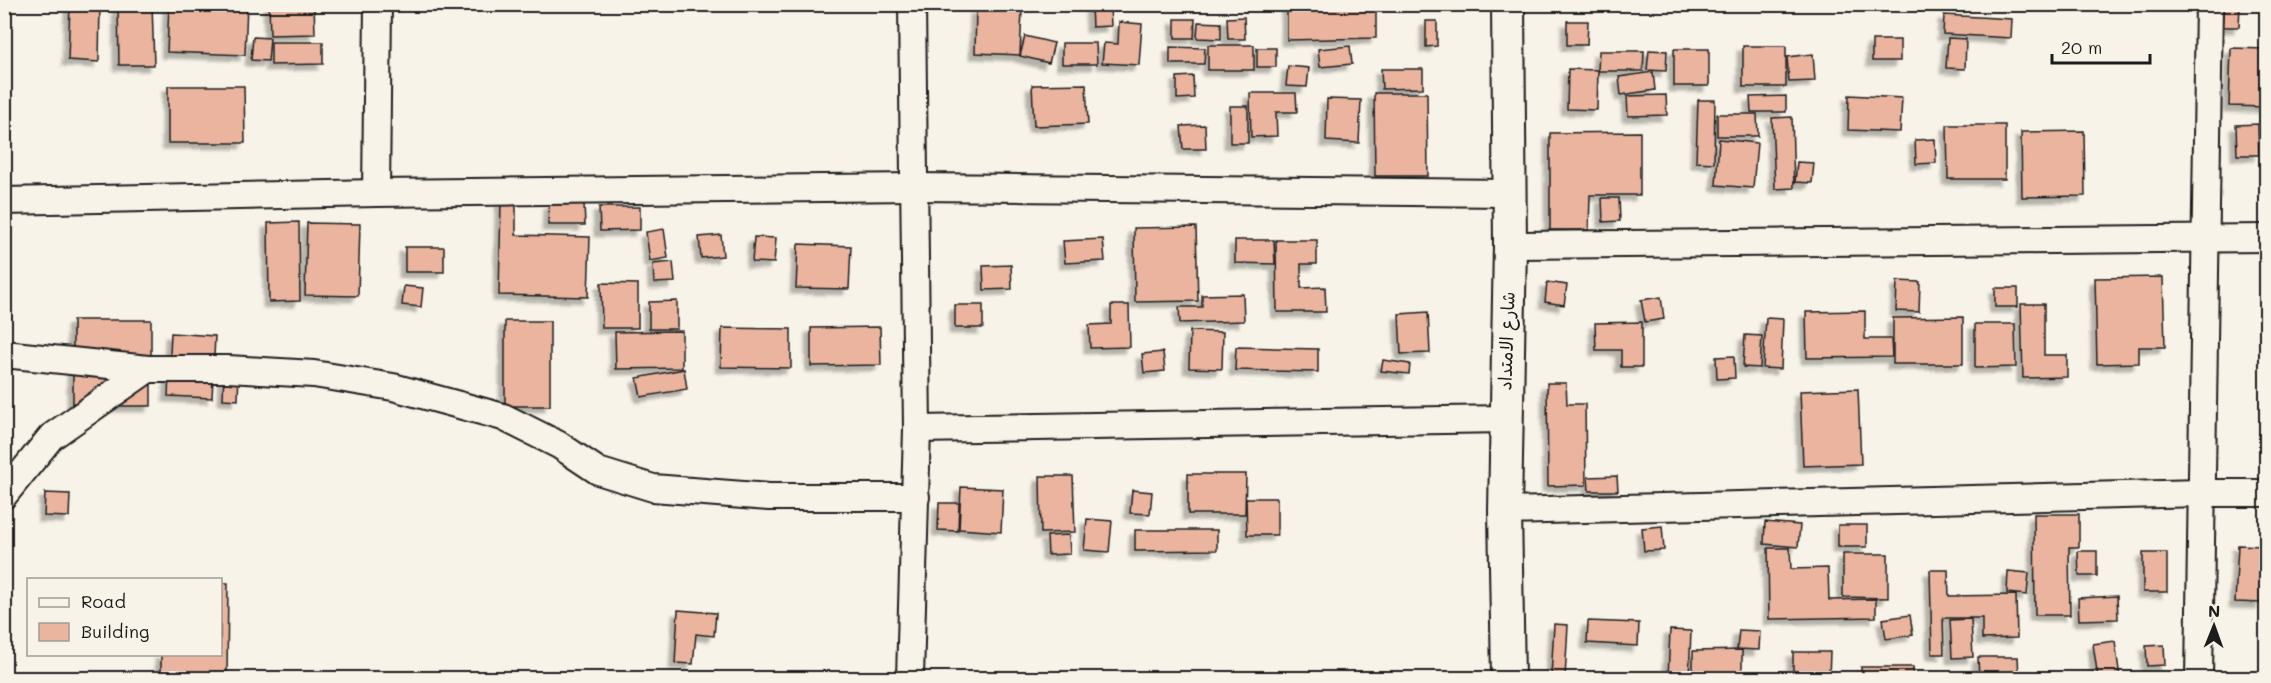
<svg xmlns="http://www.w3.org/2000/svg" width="2271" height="683" font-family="Mali,'Playpen Sans Arabic',sans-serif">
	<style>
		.building { fill: #eab49e; stroke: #1c1c1c; stroke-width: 1.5; filter: url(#shadow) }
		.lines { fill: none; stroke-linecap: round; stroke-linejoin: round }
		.minor-casing { stroke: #1c1c1c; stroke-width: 30 }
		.tertiary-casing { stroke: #1c1c1c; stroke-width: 36 }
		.minor { stroke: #f7f3e8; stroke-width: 26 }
		.tertiary { stroke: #f7f3e8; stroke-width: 32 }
		.labels { text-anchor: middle; stroke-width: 5; stroke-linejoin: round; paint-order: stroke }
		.street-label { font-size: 18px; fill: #1c1c1c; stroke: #f7f3e8 }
	</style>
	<defs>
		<filter id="shadow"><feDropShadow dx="-5.5" dy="5.5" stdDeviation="1.5" flood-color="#0004"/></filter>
	</defs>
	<rect width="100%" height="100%" fill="#f7f3e8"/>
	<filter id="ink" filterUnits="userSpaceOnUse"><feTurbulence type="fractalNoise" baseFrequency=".0167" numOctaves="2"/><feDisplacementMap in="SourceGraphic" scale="12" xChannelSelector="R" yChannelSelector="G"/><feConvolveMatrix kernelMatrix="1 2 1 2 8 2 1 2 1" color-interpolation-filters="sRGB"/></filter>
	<g filter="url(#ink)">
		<!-- building -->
		<g class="building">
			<path d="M70,4H100L99,62L68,60Z"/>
			<path d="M118,4H152L154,65H119Z"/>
			<path d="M169,4H247L245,55L167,52Z"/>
			<path d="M269,4H314L315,34L270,35Z"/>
			<path d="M1287,4H1376V38L1287,40Z"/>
			<path d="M2224,4H2240L2239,27H2222Z"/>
			<path d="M1091,6H1110L1111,26L1092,27Z"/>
			<path d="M976,9L1022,10L1020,55L975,53Z"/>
			<path d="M1944,15L2012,19L2011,38L1943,34Z"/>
			<path d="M1244,17L1245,39H1228L1227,18Z"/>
			<path d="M1175,19H1195L1194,38H1175Z"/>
			<path d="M1426,21H1437V46L1426,47Z"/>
			<path d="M1567,21H1588L1587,45H1567Z"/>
			<path d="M1119,22L1142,24L1139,65L1102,63L1104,43L1118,44Z"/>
			<path d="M1198,22L1221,23V39L1197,38Z"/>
			<path d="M1025,36L1054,43L1049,63L1020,56Z"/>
			<path d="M253,37L270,38L268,61L251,60Z"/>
			<path d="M1948,38L1966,39L1965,69L1946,68Z"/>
			<rect x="1872" y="40" width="28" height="21"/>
			<path d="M271,42H323V64L271,65Z"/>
			<path d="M1062,43H1096L1097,64H1062Z"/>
			<rect x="1208" y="45" width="46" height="25"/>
			<path d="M1350,46L1352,64L1320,67L1318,49Z"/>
			<rect x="1743" y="46" width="43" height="41"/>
			<path d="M1170,47L1205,48L1204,64H1170Z"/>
			<rect x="1257" y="48" width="19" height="19"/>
			<path d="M2231,48L2266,49V107L2229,106Z"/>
			<rect x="1674" y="49" width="35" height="37"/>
			<path d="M1649,50L1667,51L1666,71L1647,70Z"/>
			<path d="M1599,51H1644L1643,71H1598Z"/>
			<path d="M1813,54L1815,81L1789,82L1787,57Z"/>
			<path d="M1288,66L1309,68L1307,87L1286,86Z"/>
			<path d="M1381,69H1423V88L1382,89Z"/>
			<path d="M1568,69L1598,70L1597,110L1567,109Z"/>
			<path d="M1653,72L1655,90L1621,95L1619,77Z"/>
			<path d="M1193,76L1194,98L1177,99V77Z"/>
			<path d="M1086,84L1088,124L1034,126L1032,85Z"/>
			<path d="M168,86H244L245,143H168Z"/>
			<path d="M1250,93H1296L1297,112H1276L1277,136L1251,137Z"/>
			<path d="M1374,93H1427L1428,176H1375Z"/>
			<path d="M1666,95L1667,115L1628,116L1627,96Z"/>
			<path d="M1849,95L1902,98L1900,132L1848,130Z"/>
			<path d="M1786,96V112H1751L1750,97Z"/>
			<path d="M1327,99L1361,100L1359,143L1326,141Z"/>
			<path d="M1698,100H1715L1714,163L1696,162Z"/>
			<rect x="1230" y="106" width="18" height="37"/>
			<path d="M1717,114H1757L1758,136H1717Z"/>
			<path d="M1792,117L1794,188L1775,189L1772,118Z"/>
			<path d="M2258,124L2259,155H2237L2236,125Z"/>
			<path d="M1205,125L1206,149H1183L1181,126Z"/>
			<path d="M1947,125H2005V179H1948Z"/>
			<path d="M2084,131L2085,196L2022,197L2021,132Z"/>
			<path d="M1640,132V195H1590L1589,230H1550V133Z"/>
			<path d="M1719,139L1757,143L1753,188L1716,185Z"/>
			<path d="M1935,139L1936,163L1916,164L1915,140Z"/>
			<path d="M1797,162L1814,163L1812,183L1795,182Z"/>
			<path d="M1602,198H1619L1620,221L1603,222Z"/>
			<path d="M501,201H516V235L590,237L588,297L499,295Z"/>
			<path d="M549,204H584L585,225H548Z"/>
			<path d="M599,207H640V230L600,231Z"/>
			<path d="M299,222L300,301L269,302L268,223Z"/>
			<path d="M307,223L360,224L358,296L305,295Z"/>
			<path d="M1196,227L1198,301L1135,302L1134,228Z"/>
			<path d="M664,229L668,258L650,261L646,232Z"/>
			<path d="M721,235L723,256L701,258L699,237Z"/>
			<path d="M754,237L776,238L774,263L752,262Z"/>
			<path d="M1103,239L1105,261L1065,263L1063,241Z"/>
			<path d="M1235,240H1274L1275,264L1235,263Z"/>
			<path d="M1276,240H1317V264H1301V288L1325,287L1326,312H1277Z"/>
			<path d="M798,244L851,246L849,289L796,288Z"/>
			<rect x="405" y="247" width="39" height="25"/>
			<path d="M673,262L675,282L654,283L653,264Z"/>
			<path d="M1011,265L1012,289L984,290L983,266Z"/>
			<path d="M2163,277L2165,347H2139V363L2097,364L2095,278Z"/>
			<path d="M1897,281L1920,282L1919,312L1896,311Z"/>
			<path d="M1547,282L1567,285L1564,305L1545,302Z"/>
			<path d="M601,283L638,284V328H602Z"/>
			<path d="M404,286L423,288L421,307L402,305Z"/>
			<rect x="1995" y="288" width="23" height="19"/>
			<path d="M1243,294L1244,321L1180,323L1179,307H1202V295Z"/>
			<path d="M1661,297L1664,319L1645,322L1641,300Z"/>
			<path d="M677,301V329H649V302Z"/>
			<path d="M2021,304H2044V355H2067V377L2023,378Z"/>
			<rect x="955" y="305" width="28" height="23"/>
			<path d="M1111,305H1129L1130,347L1090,348L1089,325L1111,324Z"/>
			<path d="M1865,311V339H1891L1892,357L1807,358L1806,312Z"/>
			<path d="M1428,312L1430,353L1401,354L1399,314Z"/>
			<path d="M1963,317V364H1893V318Z"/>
			<path d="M1766,318L1783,319L1781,369L1763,368Z"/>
			<rect x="73" y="320" width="78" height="86"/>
			<rect x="505" y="321" width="45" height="85"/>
			<path d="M1642,322V367H1621V350H1596L1595,323Z"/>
			<path d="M1975,324H2015L2016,367L1975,368Z"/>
			<path d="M880,327L881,365L811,366V328Z"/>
			<path d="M722,328L791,329V368L721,367Z"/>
			<path d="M682,331V368L616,369L615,332Z"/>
			<path d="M1190,331L1223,332L1222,369L1189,368Z"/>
			<path d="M171,333L215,336L212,398L168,396Z"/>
			<path d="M1745,335L1762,336L1760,368L1743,367Z"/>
			<path d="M1236,347L1318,349V372L1235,370Z"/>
			<path d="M1163,352L1165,371L1144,373L1142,354Z"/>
			<path d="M1734,356L1735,378L1717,379L1716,357Z"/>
			<path d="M1383,360L1410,364L1409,374L1381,371Z"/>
			<path d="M684,369L687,389L641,397L637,378Z"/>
			<path d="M224,370H239L238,400L223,399Z"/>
			<path d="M1547,383H1566L1567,404H1585L1586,485L1548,486Z"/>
			<path d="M1858,389L1861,464L1803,466L1800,391Z"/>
			<path d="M1188,474H1246L1245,514H1188Z"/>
			<path d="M1040,476H1073L1075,532L1041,533Z"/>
			<path d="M1617,476L1618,491H1589L1588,477Z"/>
			<path d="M961,487L1003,489L1001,532L959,529Z"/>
			<path d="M1132,490L1152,492L1150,514L1130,513Z"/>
			<path d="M45,493L70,494L69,517L44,516Z"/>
			<path d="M1246,498H1277V535H1247Z"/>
			<path d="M939,503H959L958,531L938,530Z"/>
			<path d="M2034,514H2079V547H2069L2070,615H2035Z"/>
			<path d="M1087,519L1112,521L1109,552L1084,550Z"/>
			<path d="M1765,522L1800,525L1798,547L1764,544Z"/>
			<rect x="1838" y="525" width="29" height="22"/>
			<path d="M1662,526L1664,550L1644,551L1642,528Z"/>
			<path d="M1135,530H1217V550L1135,551Z"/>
			<path d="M1069,535L1070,554L1048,555L1047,536Z"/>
			<path d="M2238,545L2264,546L2262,603L2235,602Z"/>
			<path d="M1768,548H1790L1791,569L1828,568L1829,600L1876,599V617L1769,619Z"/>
			<path d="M2078,551H2097V576H2079Z"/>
			<rect x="2143" y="553" width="24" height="39"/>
			<path d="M1843,554H1888V598L1843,597Z"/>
			<path d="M1930,570H1948L1949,596L2016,595L2017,638L1982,639V618H1943L1944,654H1932Z"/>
			<path d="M2008,571L2029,573L2027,595L2007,593Z"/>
			<path d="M220,583H228L227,678H161V654H220Z"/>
			<path d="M2117,596L2118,619L2079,620L2078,598Z"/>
			<path d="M678,610L716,613L714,636L696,634L693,664L675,663Z"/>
			<path d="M1910,615L1913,635L1886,639L1883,619Z"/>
			<path d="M1971,619L1973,657L1952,658L1950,620Z"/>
			<path d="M1588,621L1639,623L1638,646L1587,643Z"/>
			<path d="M1554,624L1568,625L1565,678H1551Z"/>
			<path d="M1670,630L1691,631L1689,678H1668Z"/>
			<path d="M1739,630L1760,631L1759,650L1737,649Z"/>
			<path d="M2115,641L2120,678H2098L2093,644Z"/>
			<path d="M2164,645L2165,665L2147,666L2146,646Z"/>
			<path d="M1742,650V678H1693V651Z"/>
			<path d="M1793,652H1830L1829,678H1793Z"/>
			<path d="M1978,657H2018L2019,678H1979Z"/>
			<rect x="1861" y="667" width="52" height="11"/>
			<path d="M2044,674L2083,676L2082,678H2043Z"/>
		</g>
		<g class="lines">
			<!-- minor casing -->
			<g class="minor-casing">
				<g id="minor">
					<path d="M376,193L378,4"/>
					<path d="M4,201L376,193L915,187L1508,193"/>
					<path d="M1510,245L2266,238"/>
					<path d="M4,354L148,369H228L314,374L393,387L503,417L559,445L598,471L653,488L769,497H916"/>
					<path d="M917,429L1505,419"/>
					<path d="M4,495L51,437L148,369"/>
					<path d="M1505,511L2201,493H2266"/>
					<path d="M910,678L917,429L912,4"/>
					<path d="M2199,678L2209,4"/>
				</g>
			</g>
			<!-- tertiary casing -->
			<g class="tertiary-casing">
				<path id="tertiary" d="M1508,678L1505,511L1510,245L1508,4"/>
			</g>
			<!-- minor -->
			<use href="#minor" class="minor"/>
			<!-- tertiary -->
			<use href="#tertiary" class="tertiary"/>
		</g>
	</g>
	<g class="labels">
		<!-- street labels -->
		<g class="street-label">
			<text transform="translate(1507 341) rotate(-88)" y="6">شارع الامتداد</text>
		</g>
	</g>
	<!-- margin -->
	<rect width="2271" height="683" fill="none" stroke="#f7f3e8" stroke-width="24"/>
	<rect x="12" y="12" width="2247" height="659" fill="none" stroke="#1c1c1c" stroke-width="2" filter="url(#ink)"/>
	<!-- legend -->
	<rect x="27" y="578" width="195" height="78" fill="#f7f3e8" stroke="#9f9d96" stroke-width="1.5"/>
	<rect x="39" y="598" width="30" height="9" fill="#f7f3e8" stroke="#9f9d96" stroke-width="1.5"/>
	<text x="81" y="608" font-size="18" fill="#1c1c1c">Road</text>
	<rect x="39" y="623" width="30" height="18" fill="#eab49e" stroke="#9f9d96" stroke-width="1.5"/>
	<text x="81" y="638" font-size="18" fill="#1c1c1c">Building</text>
	<!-- north arrow -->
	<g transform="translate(2214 626) rotate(1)" stroke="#f7f3e8" stroke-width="4.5" paint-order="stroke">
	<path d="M0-4.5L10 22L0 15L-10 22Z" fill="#1c1c1c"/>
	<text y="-9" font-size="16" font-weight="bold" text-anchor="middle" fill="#1c1c1c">N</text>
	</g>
	<!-- scale -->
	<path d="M2052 54v9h98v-9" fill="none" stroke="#1c1c1c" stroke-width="3"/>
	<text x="2061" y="54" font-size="18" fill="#1c1c1c" stroke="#f7f3e8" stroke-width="4.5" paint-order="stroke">20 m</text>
</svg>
